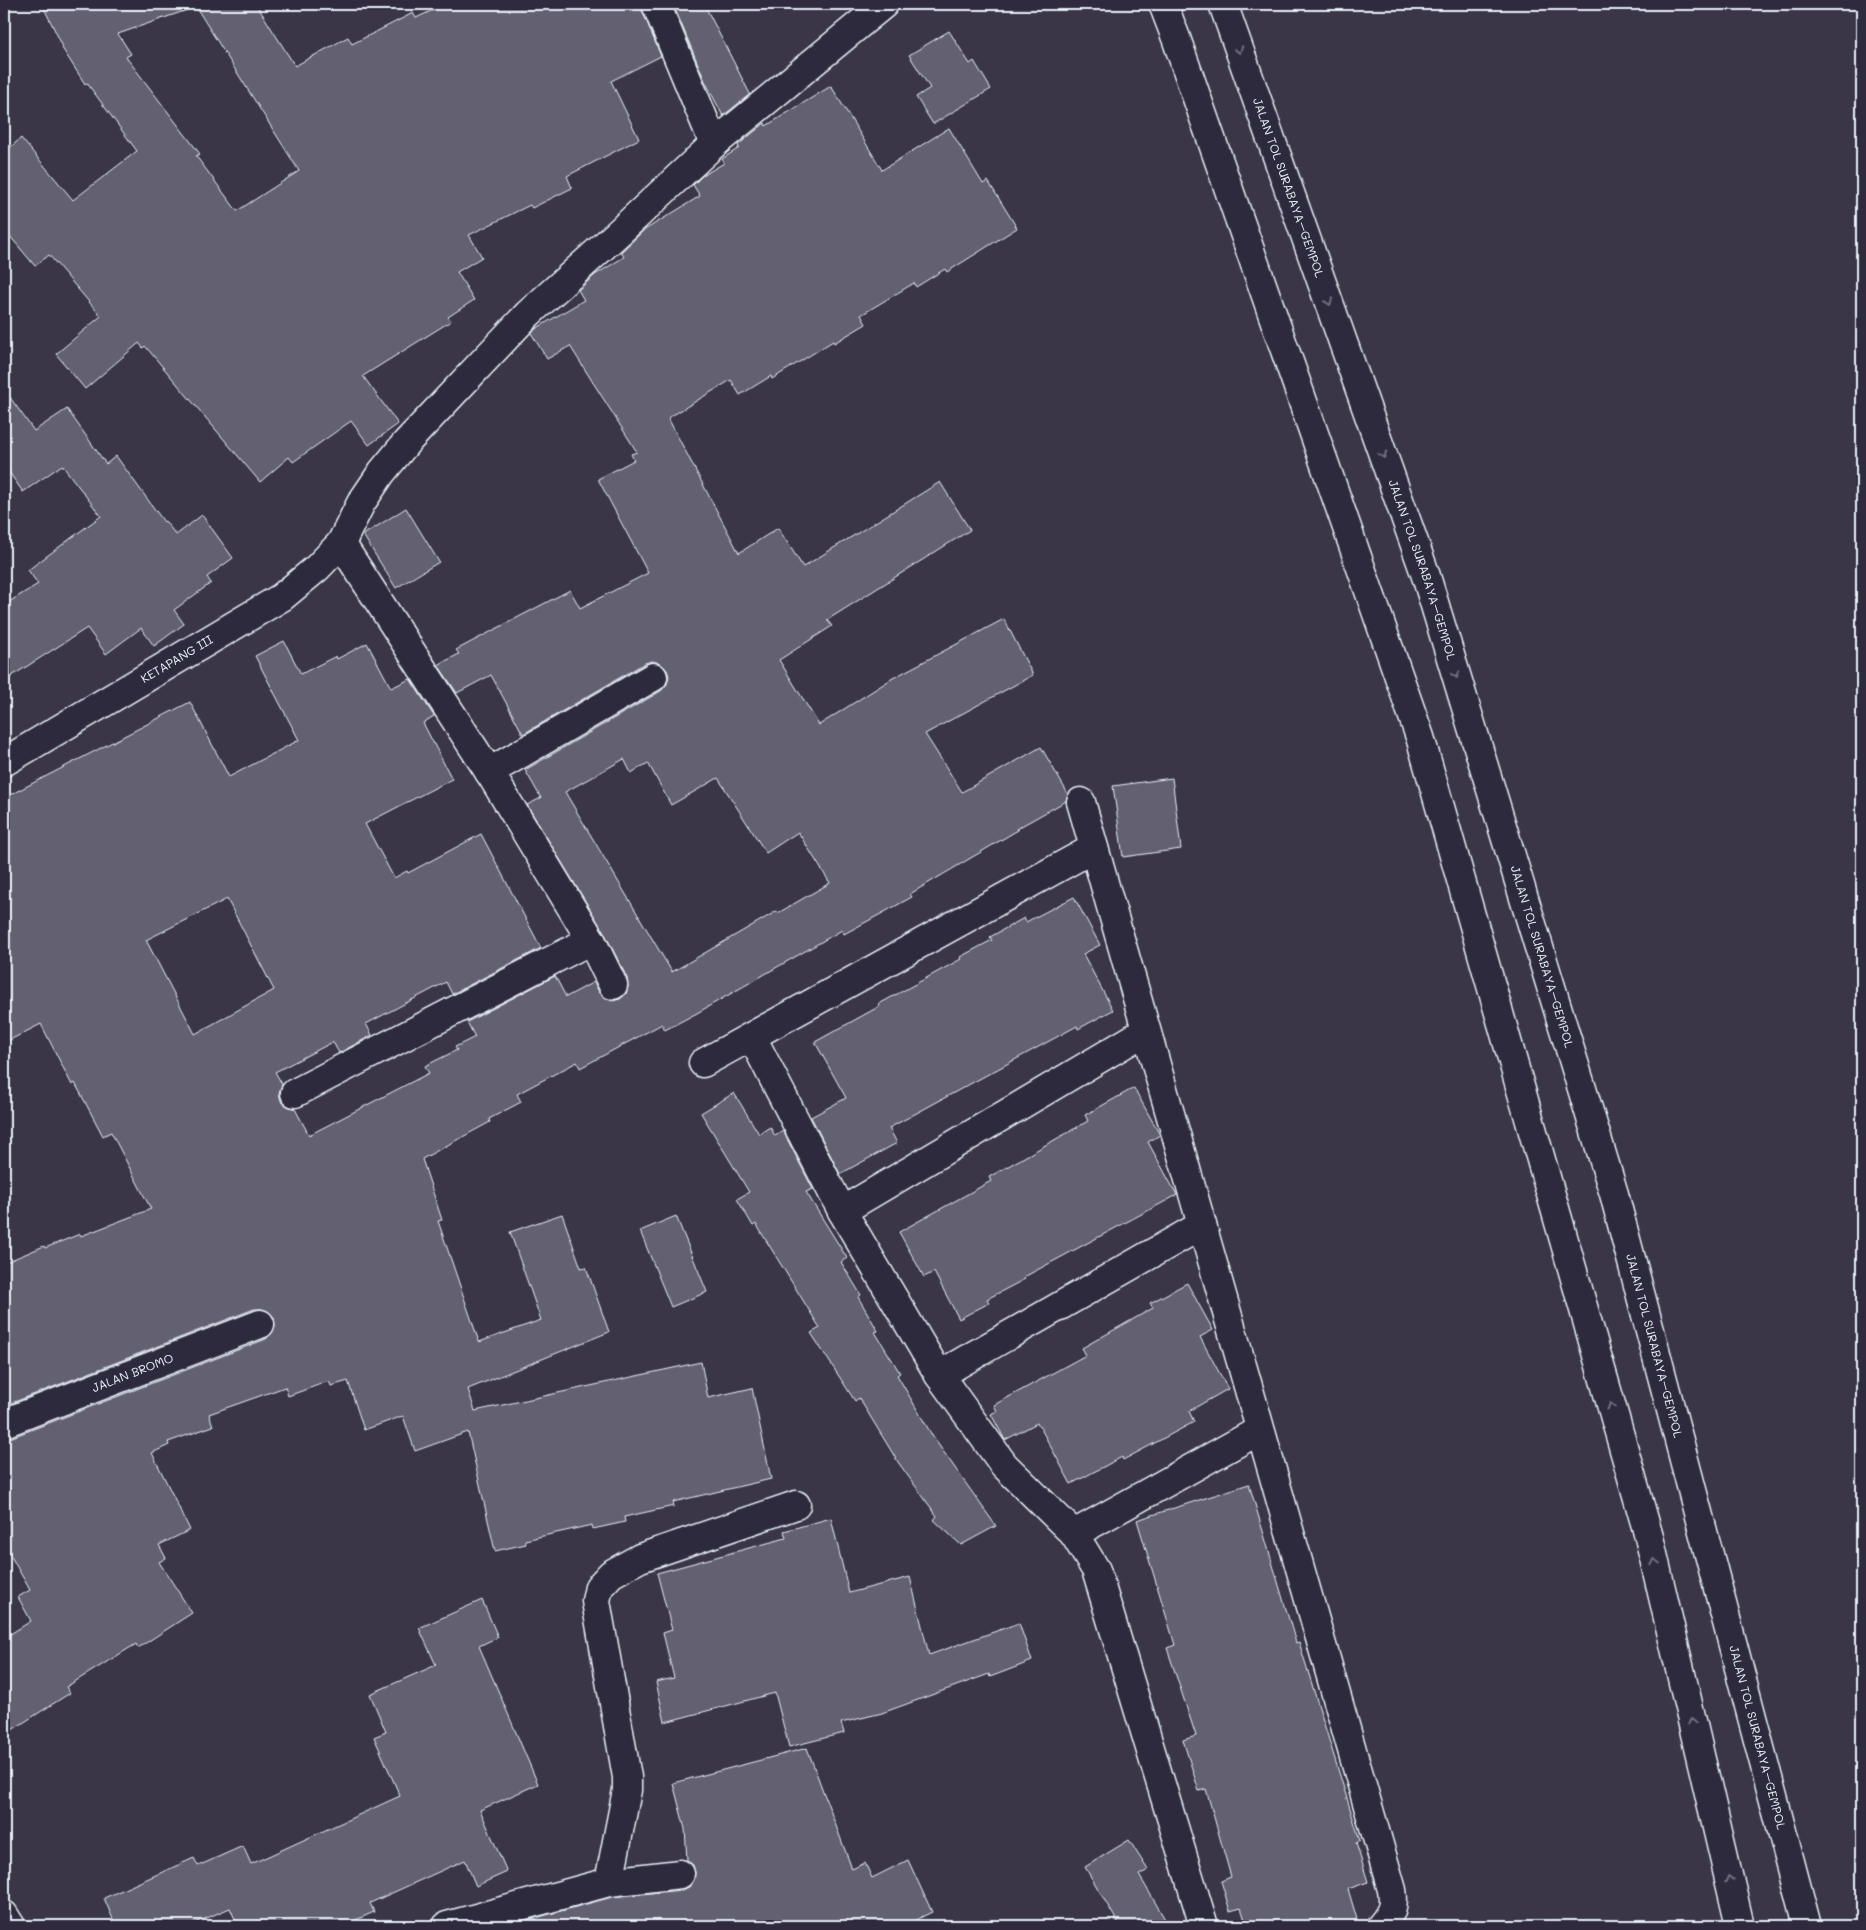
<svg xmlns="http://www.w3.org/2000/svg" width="1866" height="1930" font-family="Mali,sans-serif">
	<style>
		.building { fill: #636171; stroke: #e8f1f8; fill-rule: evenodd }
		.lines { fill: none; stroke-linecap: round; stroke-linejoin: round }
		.street-casing { stroke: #e8f1f8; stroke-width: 31 }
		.secondary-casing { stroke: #e8f1f8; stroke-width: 31 }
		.highway-casing { stroke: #e8f1f8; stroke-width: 31 }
		.street { stroke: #2f2a3d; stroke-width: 28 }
		.secondary { stroke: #2f2a3d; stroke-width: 28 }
		.highway { stroke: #2f2a3d; stroke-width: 28 }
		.oneway { stroke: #70707e }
		.labels { text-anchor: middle; stroke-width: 5; stroke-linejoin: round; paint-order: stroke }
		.street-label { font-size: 12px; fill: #e8f1f8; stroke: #2f2a3d }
	</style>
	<rect width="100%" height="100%" fill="#3a3648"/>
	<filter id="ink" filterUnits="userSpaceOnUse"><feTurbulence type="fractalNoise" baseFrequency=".02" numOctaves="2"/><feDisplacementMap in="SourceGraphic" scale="10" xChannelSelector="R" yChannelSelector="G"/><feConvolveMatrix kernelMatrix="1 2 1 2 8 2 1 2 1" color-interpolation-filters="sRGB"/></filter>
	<g filter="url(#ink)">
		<!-- building -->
		<g class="building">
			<path d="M42,4H189L190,9L118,34L131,54L126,57L200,154L196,156L237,211L299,171L194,4H256L295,66L348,37L352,44L413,13L416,18L446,4H641L642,10L661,56L611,81L639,139L567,176L572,188L532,208L530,205L469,235L482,257L457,272L474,300L448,317L451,321L363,376L398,424L369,445L351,421L293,462L289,457L260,482L145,346L143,348L139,343L85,389L56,354L101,316L49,255L35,266L4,229V153L21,138L73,200L137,151L87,83L85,84L62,48L63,47Z"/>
			<path d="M673,4H704L750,94L723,116L705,81Z"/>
			<path d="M949,31L970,64L974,61L991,89L933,124L916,97L930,88L909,55Z"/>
			<path d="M831,86L882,170L949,128L983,184L988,181L1017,228L947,272L945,269L916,287L914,283L861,315L866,324L834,343L833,341L772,379L771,376L740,395L731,380L668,418L739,553L778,528L803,567L940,482L970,530L827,620L832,626L779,660L819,725L893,678L1004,619L1033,675L925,734L962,792L1041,747L1068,794L1066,801L1016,829L1018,830L910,894L912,897L844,934L842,930L697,1013L665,1030L662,1024L580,1068L577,1062L517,1094L521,1102L489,1119L490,1122L422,1159L442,1220L438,1221L479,1342L541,1320L510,1232L562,1214L581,1268L586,1267L609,1332L468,1389L475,1411L701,1362L708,1398L752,1388L771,1479L673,1502L674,1506L624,1517L625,1522L593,1529L592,1525L525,1540L526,1544L495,1551L468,1432L415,1451L403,1416L364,1430L348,1381L331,1386L329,1381L288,1396L285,1387L209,1414L213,1426L168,1442L169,1445L152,1453L190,1530L159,1545L166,1558L159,1562L192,1613L138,1648L136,1644L66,1687L70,1693L4,1735V1638L31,1621L18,1597L30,1590L4,1544V1438H10L266,1339L272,1333L275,1326L274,1318L269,1312L262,1309H254L4,1406V1263L44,1246L45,1248L80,1234L81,1236L151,1209L111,1132L103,1136L75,1083L72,1085L41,1024L4,1043V798L190,702L229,777L299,740L255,656L284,641L301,674L336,656L337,659L367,643L391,688L410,679L434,716L423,723L452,779L365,824L394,878L407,871L408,873L481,834L541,948L452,994L446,982L366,1024L372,1035L352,1046L339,1053L333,1042L275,1072L282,1084L279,1093L281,1101L287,1106L295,1109L309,1135L429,1073L425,1066L457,1050L455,1047L475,1037L467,1022L555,976L566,997L594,982L599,992L605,998L612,1001L620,999L626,994L628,987L627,978L604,932L527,805L541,798L525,770L661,691L667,684L669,676L667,670L660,663L652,661L645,663L523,734L491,675L457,693L438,665L459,654L456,650L570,590L580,608L648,573L598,479L634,460L631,454L637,452L570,346L547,359L531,333L537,328L584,300L578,290L595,275L624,257L621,252L643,231L700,196L693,185L702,176L724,163L722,159L739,148L738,145L765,123L766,126ZM624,759L631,773L648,763L671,805L718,778L766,853L798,832L830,883L778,913L777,911L672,972L565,792ZM227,899L274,990L195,1034L146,940Z"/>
			<path d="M4,389L34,431L67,409L106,464L116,456L164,522L165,521L176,535L202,515L233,558L207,577L211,583L174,610L184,624L154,646L141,628L106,654L87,628L4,681V605L38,584L28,570L101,516L62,465L23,492L4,465Z"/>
			<path d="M406,508L439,562L396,588L363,535Z"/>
			<path d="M1172,778L1181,849L1123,857L1113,786Z"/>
			<path d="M1074,897L1100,945L1083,954L1113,1010L1078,1029L1077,1026L889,1128L897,1143L840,1174L811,1117L846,1098L815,1042L880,1006L879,1004L961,959L960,957L992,940L990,937L1024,918L1026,922Z"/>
			<path d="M1134,1088L1160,1135L1148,1142L1177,1195L1024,1277L1025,1279L987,1299L989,1303L959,1319L934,1272L924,1277L899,1232L991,1181L989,1177L1088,1121L1085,1115Z"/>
			<path d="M734,1093L759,1134L770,1127L775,1136L783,1131L813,1189L806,1192L847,1258L841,1262L861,1295L858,1297L878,1331L875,1332L900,1373L897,1375L933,1437L996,1526L961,1545L934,1520L937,1516L898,1462L859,1398L855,1401L811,1333L820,1328L756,1224L753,1226L737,1199L749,1192L701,1113Z"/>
			<path d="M676,1216L707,1292L671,1307L640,1231Z"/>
			<path d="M1187,1283L1213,1330L1200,1337L1228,1389L1189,1411L1194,1422L1123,1460L1122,1457L1071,1484L1040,1427H1039L1037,1423L1005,1440L991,1414L997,1411L994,1405L1086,1355L1082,1348L1153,1308L1150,1303Z"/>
			<path d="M1249,1484L1296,1643L1299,1642L1360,1841L1356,1843L1368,1882L1348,1889L1359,1926H1247L1241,1908L1230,1911L1221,1881L1231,1877L1206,1789L1199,1791L1183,1740L1196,1736L1167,1648L1175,1645L1137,1520Z"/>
			<path d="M831,1518L849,1593L910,1577L929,1655L1019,1623L1032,1661L990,1677L989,1674L882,1713L841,1723L844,1733L789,1747L775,1693L665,1722L656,1682L674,1678L663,1633L672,1630L657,1573L786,1538L784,1531Z"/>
			<path d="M482,1600L498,1637L479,1646L538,1784L480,1810L507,1872L476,1886L465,1860L370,1903L374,1912L342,1926H238L230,1908L188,1926H116L104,1898L194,1858L198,1866L243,1846L251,1864L400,1796L374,1737L386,1732L370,1694L436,1665L419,1628Z"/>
			<path d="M807,1748L852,1869L865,1863L872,1878L908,1860L932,1912L903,1926H810L809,1923L763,1926H529L528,1920L612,1897L682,1890L689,1887L694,1880L695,1872L693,1865L687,1860L685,1829L673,1783Z"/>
			<path d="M1129,1840L1148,1870L1139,1875L1169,1926H1120L1085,1867Z"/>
		</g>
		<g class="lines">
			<!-- street casing -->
			<g class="street-casing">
				<g id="street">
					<path d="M656,4L714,144"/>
					<path d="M341,543L493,778L591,940L613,985"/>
					<path id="s1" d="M4,762L282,597L317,568L341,543L361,503L382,472L406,443L528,314L616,235L714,144L884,4"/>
					<path d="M489,772L653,677"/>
					<path d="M1081,802L1392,1890C1395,1906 1391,1914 1381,1926"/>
					<path d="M752,1037L842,1211L939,1375L1004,1465L1074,1534L1096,1570L1204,1926"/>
					<path d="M703,1063L1094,848"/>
					<path d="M295,1093L591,940"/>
					<path d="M842,1211L1146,1031"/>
					<path d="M939,1375L1202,1225"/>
					<path id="s2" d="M4,1423L260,1324"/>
					<path d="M1074,1534L1260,1430"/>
					<path d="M609,1882L627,1790V1777L596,1601L599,1587L611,1574L640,1558L796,1505"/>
					<path d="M447,1926L609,1882L680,1874"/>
				</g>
			</g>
			<!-- secondary casing -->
			<g class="secondary-casing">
				<path id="secondary" d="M4,1915L11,1926"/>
			</g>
			<!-- highway casing -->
			<g class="highway-casing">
				<g id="highway">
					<path d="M1163,4L1176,38L1420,737L1649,1537L1740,1926"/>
					<path id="s3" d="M1223,4L1426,576L1614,1194L1807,1926"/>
				</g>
			</g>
			<!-- street -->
			<use href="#street" class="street"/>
			<!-- secondary -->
			<use href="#secondary" class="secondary"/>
			<!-- highway -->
			<use href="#highway" class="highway"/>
		</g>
		<!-- one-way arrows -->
		<defs><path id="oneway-chevron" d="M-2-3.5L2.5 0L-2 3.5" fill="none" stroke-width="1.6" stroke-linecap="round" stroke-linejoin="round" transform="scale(1.25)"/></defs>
		<g class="oneway">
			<use href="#oneway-chevron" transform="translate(1239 50) rotate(70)"/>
			<use href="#oneway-chevron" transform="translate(1329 302) rotate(70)"/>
			<use href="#oneway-chevron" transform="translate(1383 455) rotate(70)"/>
			<use href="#oneway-chevron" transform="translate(1456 675) rotate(73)"/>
			<use href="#oneway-chevron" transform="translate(1611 1406) rotate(-106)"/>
			<use href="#oneway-chevron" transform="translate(1655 1562) rotate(-103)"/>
			<use href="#oneway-chevron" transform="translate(1692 1721) rotate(-103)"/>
			<use href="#oneway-chevron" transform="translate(1729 1879) rotate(-103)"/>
		</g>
	</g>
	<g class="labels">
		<!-- street labels -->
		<g class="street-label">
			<text dy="4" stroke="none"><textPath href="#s3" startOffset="195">JALAN TOL SURABAYA–GEMPOL</textPath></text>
			<text dy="4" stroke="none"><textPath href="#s3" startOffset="600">JALAN TOL SURABAYA–GEMPOL</textPath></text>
			<text dy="4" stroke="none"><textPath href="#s1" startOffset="201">KETAPANG III</textPath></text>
			<text dy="4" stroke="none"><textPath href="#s3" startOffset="1005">JALAN TOL SURABAYA–GEMPOL</textPath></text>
			<text dy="4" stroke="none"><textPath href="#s3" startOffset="1410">JALAN TOL SURABAYA–GEMPOL</textPath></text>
			<text dy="4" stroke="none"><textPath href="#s2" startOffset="138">JALAN BROMO</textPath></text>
			<text dy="4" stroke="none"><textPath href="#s3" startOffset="1815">JALAN TOL SURABAYA–GEMPOL</textPath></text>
		</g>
	</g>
	<!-- margin -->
	<rect width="1866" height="1930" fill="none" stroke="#2f2a3d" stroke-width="20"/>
	<rect x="10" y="10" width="1846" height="1910" fill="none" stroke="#e8f1f8" stroke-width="2" filter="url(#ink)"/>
</svg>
